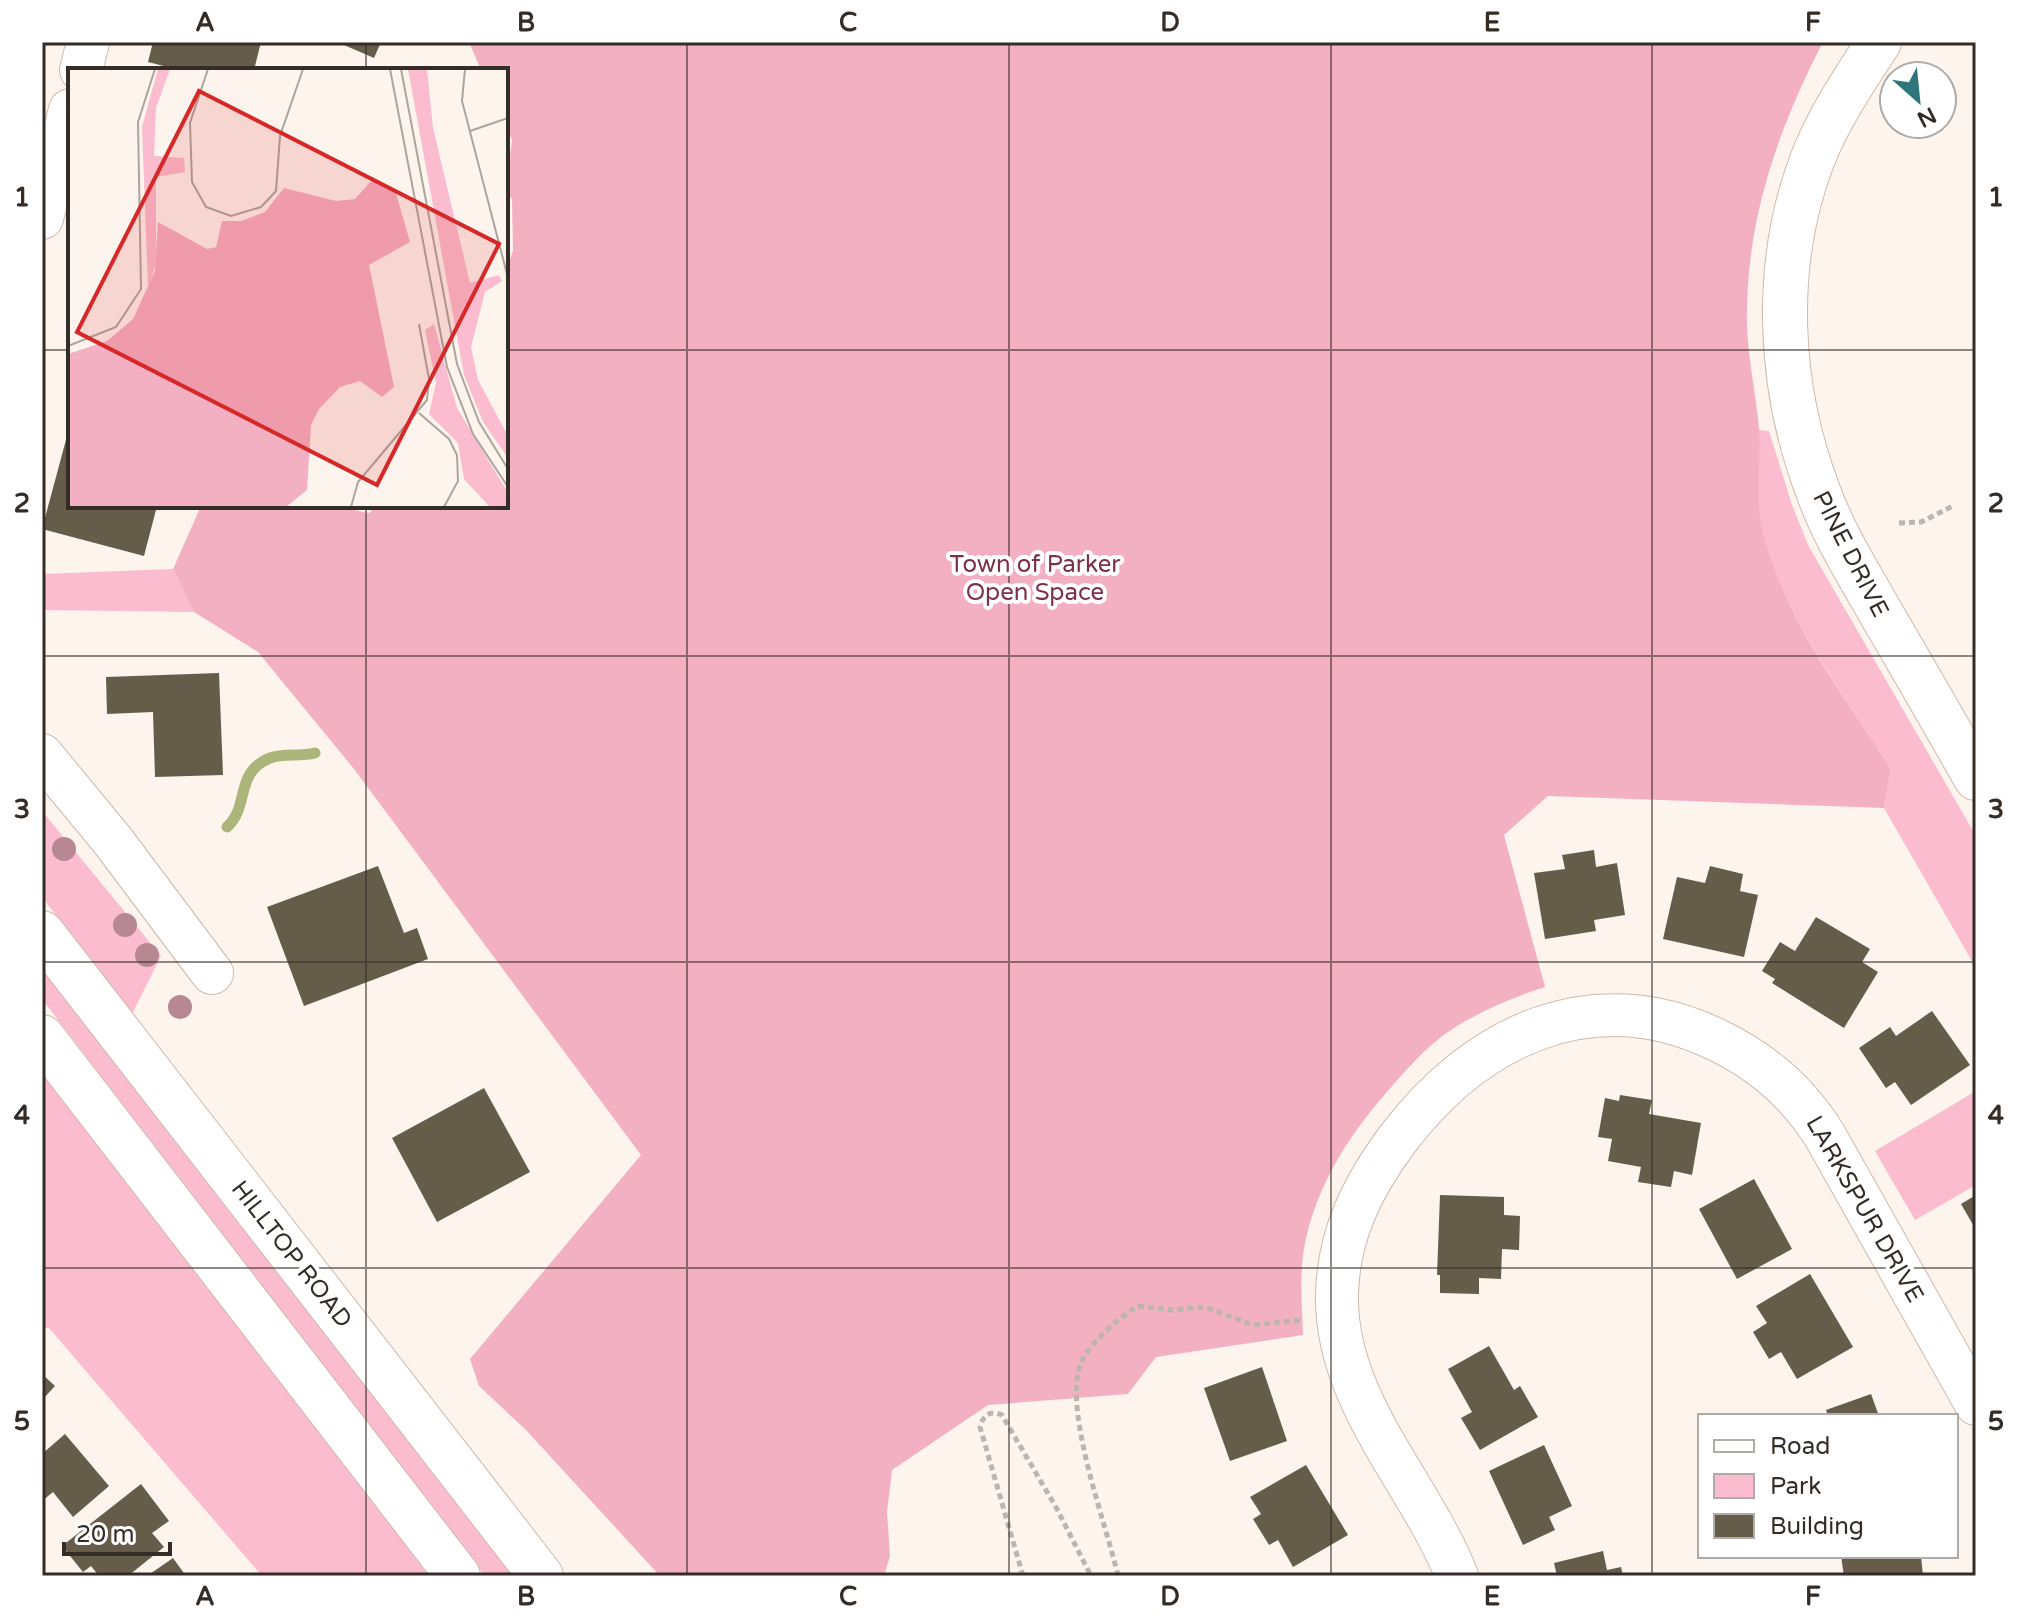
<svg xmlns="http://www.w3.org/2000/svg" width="2018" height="1618" font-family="'Varela Round',sans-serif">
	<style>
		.green { fill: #fabcce }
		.forest { fill: #f4b0c3 }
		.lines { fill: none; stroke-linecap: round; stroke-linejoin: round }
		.stream { stroke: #acb579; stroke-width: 11 }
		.building { fill: #655d4a }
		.street-casing { stroke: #cfbaac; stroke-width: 44 }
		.secondary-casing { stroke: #cfbaac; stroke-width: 46 }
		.path { stroke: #bdb4ae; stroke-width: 5; stroke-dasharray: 6 4; stroke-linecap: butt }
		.street { stroke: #fff; stroke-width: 42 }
		.secondary { stroke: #fff; stroke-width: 44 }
		.tree { fill: #b78894 }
		.grid { fill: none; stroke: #342c26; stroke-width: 2; stroke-opacity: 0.55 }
		.labels { text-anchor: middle; stroke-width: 8; stroke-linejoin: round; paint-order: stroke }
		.street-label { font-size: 24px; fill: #342c26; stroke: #fff }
		.park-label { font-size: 24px; fill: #7d2f4b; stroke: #fff }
		.inset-road { fill: none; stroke: #ada49e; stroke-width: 2 }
		.view { fill: #d62828; fill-opacity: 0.15; stroke: #d62828; stroke-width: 4 }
		.inset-edge { fill: none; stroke: #342c26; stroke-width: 4 }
		.neatline { fill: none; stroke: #342c26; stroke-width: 3 }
		.grid-label { font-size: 26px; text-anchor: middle; font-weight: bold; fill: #342c26 }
	</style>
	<rect width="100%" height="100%" fill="#fdf4ee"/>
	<!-- green -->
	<g class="green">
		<path d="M1759,430L1769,431L1792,505L1808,545L1976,836V968L1884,808L1891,769C1846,696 1767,597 1759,510C1756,483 1758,456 1759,430Z"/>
		<path d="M173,569L194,612L42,610V574Z"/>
		<path d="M42,811L161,956L132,1014L42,897Z"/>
		<path d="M42,968L516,1576H485L42,999Z"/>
		<path d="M42,1074L432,1576H262L49,1328H42Z"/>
		<path d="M1976,1091V1185L1915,1220L1875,1151Z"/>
	</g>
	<!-- forest -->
	<path class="forest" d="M469,42H1823C1777,131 1745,223 1747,325C1748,360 1756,393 1759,428C1761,454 1757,480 1759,506C1760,530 1769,554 1777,576C1804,646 1852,706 1891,769L1884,808L1548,796L1504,835L1545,987C1507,999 1473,1014 1441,1037C1423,1051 1408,1068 1393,1085C1352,1131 1318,1181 1305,1243C1299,1274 1302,1304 1303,1335L1156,1357L1128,1394L988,1405L892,1470L887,1512L890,1556L884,1576H660L526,1430L479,1386L470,1359L641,1155L354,769L258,652L194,612L173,569L201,506H334L369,513L376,506H506V272L513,250L512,199L506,193V187L512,140L506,126V70H481Z"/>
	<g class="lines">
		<!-- stream -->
		<path class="stream" d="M227,827C250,807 234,772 270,758C284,753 300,757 315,753"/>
	</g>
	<!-- building -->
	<g class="building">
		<path d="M153,42H261L254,70H179L148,62Z"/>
		<path d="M337,42H381L374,58Z"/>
		<path d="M67,436L70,437V506H157L144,556L42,529Z"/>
		<path d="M219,673L223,775L155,777L153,712L107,714L106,677Z"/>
		<path d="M1594,850L1596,867L1617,863L1625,915L1594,920L1596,931L1545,939L1534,873L1565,869L1562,855Z"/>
		<path d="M378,866L404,933L417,928L428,959L304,1006L267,907Z"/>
		<path d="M1710,866L1743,874L1740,891L1758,895L1744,957L1663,939L1677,877L1705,883Z"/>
		<path d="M1816,917L1870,949L1862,962L1878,972L1844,1028L1772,983L1775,979L1762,971L1780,942L1795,951Z"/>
		<path d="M1932,1011L1970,1065L1911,1105L1895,1082L1886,1088L1859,1048L1890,1027L1896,1036Z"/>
		<path d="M484,1088L530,1172L437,1222L392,1138Z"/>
		<path d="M1620,1095L1652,1100L1649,1114L1701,1123L1692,1175L1674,1171L1671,1187L1638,1182L1641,1167L1608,1161L1612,1139L1598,1137L1605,1098L1619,1101Z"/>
		<path d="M1754,1179L1792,1249L1737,1279L1699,1209Z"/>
		<path d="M1440,1195L1504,1197V1215L1520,1216L1519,1250L1502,1249L1501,1279L1479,1278V1294L1440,1293V1275H1437Z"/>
		<path d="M1976,1195V1230L1961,1204Z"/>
		<path d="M1810,1274L1853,1347L1797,1379L1781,1352L1769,1359L1753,1332L1767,1323L1756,1306Z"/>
		<path d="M1489,1346L1514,1390L1520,1386L1538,1417L1480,1450L1461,1418L1472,1412L1448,1369Z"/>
		<path d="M1262,1367L1287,1441L1230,1461L1204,1388Z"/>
		<path d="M42,1374L55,1386L42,1400Z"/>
		<path d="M1871,1394L1879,1416H1828L1826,1410Z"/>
		<path d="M65,1434L109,1486L73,1517L53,1492L42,1501V1454Z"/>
		<path d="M1544,1445L1572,1506L1549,1517L1555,1530L1523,1545L1489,1471Z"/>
		<path d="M1306,1465L1348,1535L1293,1567L1278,1540L1269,1545L1253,1519L1261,1514L1250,1497Z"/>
		<path d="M141,1484L169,1521L152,1533L164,1547L128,1576H99L91,1566L83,1572L62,1546Z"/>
		<path d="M1603,1551L1607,1570L1621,1567L1623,1576H1557L1554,1563Z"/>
		<path d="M1841,1556H1921L1923,1576H1844Z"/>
		<path d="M173,1558L186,1576H147Z"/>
	</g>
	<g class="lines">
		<!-- street casing -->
		<g class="street-casing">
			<g id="street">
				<path d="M81,70L88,42"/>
				<path d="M42,218L70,110"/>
				<path d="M42,755L113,841L212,973"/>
				<path d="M1457,1576C1420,1483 1335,1401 1337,1295C1338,1236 1362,1187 1397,1140C1476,1035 1593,979 1719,1041C1764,1063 1799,1094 1825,1136L1976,1404"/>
			</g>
		</g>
		<!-- secondary casing -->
		<g class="secondary-casing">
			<g id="secondary">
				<path d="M1879,42C1855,79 1829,117 1813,158C1772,264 1778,386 1818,491C1833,533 1857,571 1879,610C1912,666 1944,722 1976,778"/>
				<path d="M42,933L541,1576"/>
				<path d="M42,1037L458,1576"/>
			</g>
		</g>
		<!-- path -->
		<g class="path">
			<path d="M1899,523L1921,522L1955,505"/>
			<path d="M1023,1576L980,1427C983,1415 990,1410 1002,1415L1057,1509L1091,1576"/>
			<path d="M1118,1576C1107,1526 1062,1409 1081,1363C1088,1345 1121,1315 1138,1306L1171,1310L1205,1307L1253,1325L1302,1320"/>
		</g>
		<!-- street -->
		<use href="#street" class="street"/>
		<!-- secondary -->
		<use href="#secondary" class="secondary"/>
	</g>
	<!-- trees -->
	<g class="tree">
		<circle cx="64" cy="849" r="12"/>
		<circle cx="125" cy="925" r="12"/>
		<circle cx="147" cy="955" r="12"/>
		<circle cx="180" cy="1007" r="12"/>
	</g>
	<!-- grid -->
	<path class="grid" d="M366,42V70M687,42V1576M1009,42V1576M1331,42V1576M1652,42V1576M42,350H70M506,350H1976M366,506V1576M42,656H1976M42,962H1976M42,1268H1976"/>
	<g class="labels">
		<!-- street labels -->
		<g class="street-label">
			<text transform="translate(1851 554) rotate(63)" y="8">PINE DRIVE</text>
			<text transform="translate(1865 1209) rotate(60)" y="8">LARKSPUR DRIVE</text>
			<text transform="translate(292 1254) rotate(52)" y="8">HILLTOP ROAD</text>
		</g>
		<!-- park labels -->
		<g class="park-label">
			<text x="1035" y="572">Town of Parker<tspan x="1035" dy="28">Open Space</tspan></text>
		</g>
	</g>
	<!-- overview -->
	<g transform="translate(68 68)">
		<rect width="440" height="440" fill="#fdf4ee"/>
		<path d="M90,1H102L88,40L86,88L116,90L117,104L88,109V196L80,220L74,59ZM340,1H359L365,60L402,215L431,207L434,213L417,224L403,279L410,312L440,368V390L415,354L396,307ZM366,256L389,340L440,425V439H422L396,411L390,375L361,346L368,315L357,262Z" fill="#fabcce"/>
		<path d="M305,111L327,122L342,174L301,197L326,319L314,329L292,313L272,319L251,341L243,357L239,422L218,439H0V286L39,273L65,251L87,203L90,154L139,181L148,179L154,153H173L197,144L216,120L268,133L287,131Z" fill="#f4b0c3"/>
		<path class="inset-road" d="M140,1L122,55L124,114L138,139L163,148L193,139L208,123L212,68L235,1M322,1L379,299L405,366L440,419M333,1L389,296L411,354L440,401M397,1L394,33L440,210M402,63L440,50M440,259V290M0,278L48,259L73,221L70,54L87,1M351,345L381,371L389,387L390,413L376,439M283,439L290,414L359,332L361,311L351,256"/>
		<path class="view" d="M131,23L431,176L309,417L9,264Z"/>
		<rect width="440" height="440" class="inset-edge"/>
	</g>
	<!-- border -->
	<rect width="2018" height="1618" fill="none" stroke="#ffffff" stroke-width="88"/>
	<!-- legend -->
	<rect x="1698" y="1414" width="260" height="144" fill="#ffffff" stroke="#aeaba8" stroke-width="2"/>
	<rect x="1714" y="1440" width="40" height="12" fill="#ffffff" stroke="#aeaba8" stroke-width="2"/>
	<text x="1770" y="1454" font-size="24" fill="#342c26">Road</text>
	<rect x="1714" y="1474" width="40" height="24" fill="#fabcce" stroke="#aeaba8" stroke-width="2"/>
	<text x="1770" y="1494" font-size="24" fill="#342c26">Park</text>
	<rect x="1714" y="1514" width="40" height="24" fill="#655d4a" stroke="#aeaba8" stroke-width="2"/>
	<text x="1770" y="1534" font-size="24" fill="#342c26">Building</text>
	<!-- north arrow -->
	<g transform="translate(1918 100) rotate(153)"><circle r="38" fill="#ffffff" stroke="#aeaba8" stroke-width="2"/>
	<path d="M0-6L14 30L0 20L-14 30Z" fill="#2d767c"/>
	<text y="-12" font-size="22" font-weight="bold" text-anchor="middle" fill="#342c26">N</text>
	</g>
	<!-- scale -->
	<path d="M64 1542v12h106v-12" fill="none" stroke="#342c26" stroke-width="4"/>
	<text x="76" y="1542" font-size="24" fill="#342c26" stroke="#ffffff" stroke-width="6" paint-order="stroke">20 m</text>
	<rect x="44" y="44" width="1930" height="1530" class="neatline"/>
	<g class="grid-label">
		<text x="205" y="31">A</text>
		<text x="526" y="31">B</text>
		<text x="848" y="31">C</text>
		<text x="1170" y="31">D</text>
		<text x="1492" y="31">E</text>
		<text x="1813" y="31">F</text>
		<text x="22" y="206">1</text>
		<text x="1996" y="206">1</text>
		<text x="22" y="512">2</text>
		<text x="1996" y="512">2</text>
		<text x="22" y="818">3</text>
		<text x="1996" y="818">3</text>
		<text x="22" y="1124">4</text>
		<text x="1996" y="1124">4</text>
		<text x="22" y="1430">5</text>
		<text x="1996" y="1430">5</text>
		<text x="205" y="1605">A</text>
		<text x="526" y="1605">B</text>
		<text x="848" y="1605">C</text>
		<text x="1170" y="1605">D</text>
		<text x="1492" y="1605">E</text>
		<text x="1813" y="1605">F</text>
	</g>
</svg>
